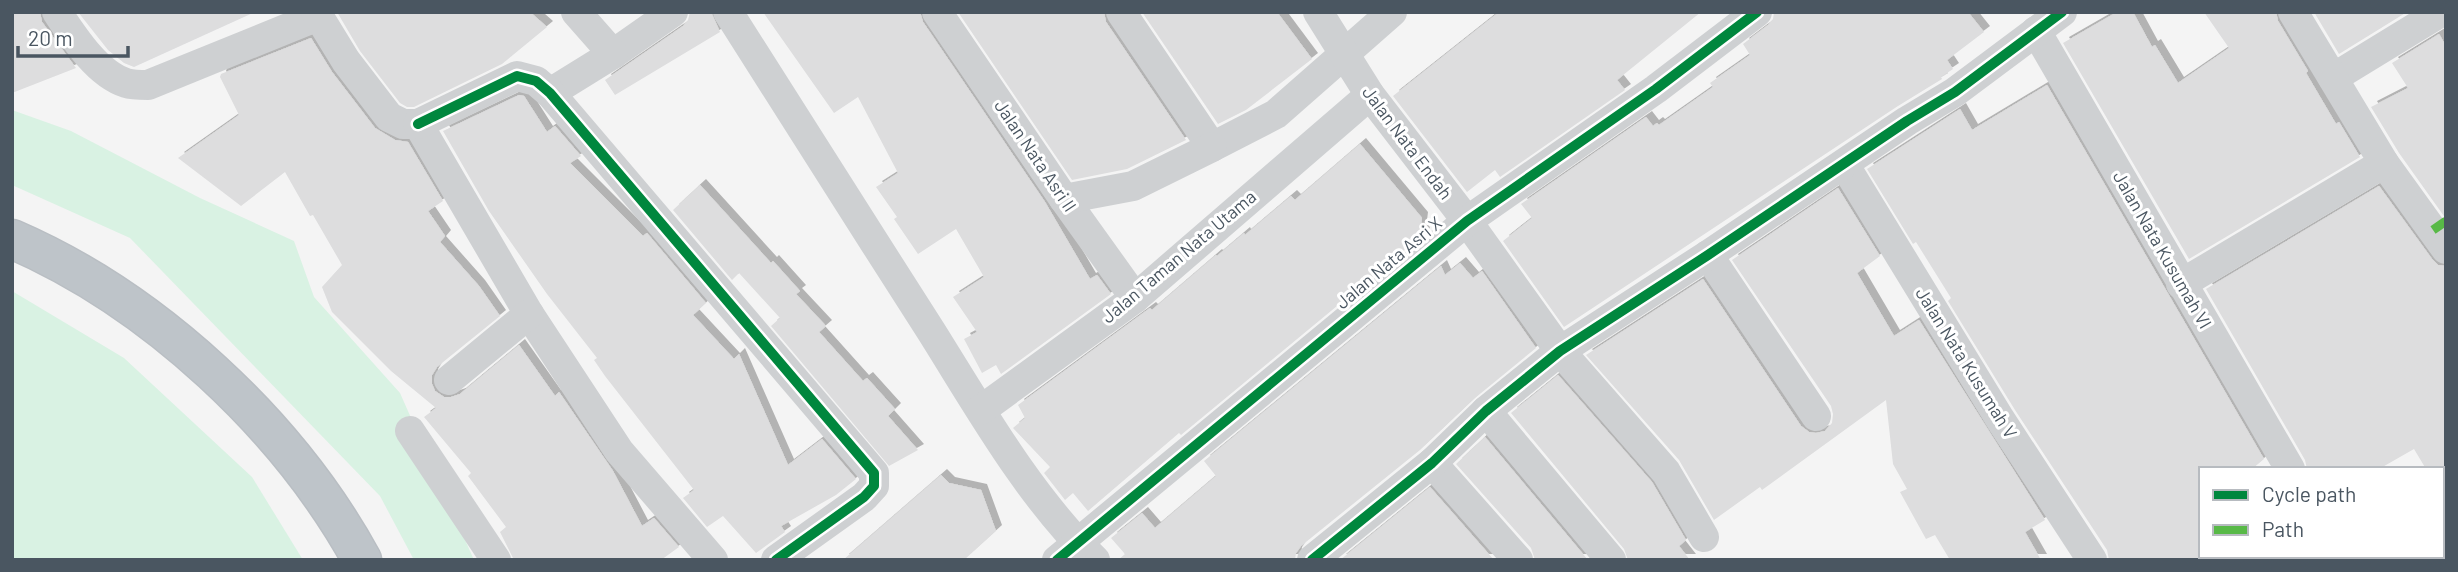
<svg xmlns="http://www.w3.org/2000/svg" width="2458" height="572" font-family="Barlow,sans-serif">
	<style>
		.green { fill: #d9f2e3 }
		.building { fill: #ddddde; filter: url(#shadow) }
		.lines { fill: none; stroke-linecap: round; stroke-linejoin: round }
		.highway-casing { stroke: #b9bec3; stroke-width: 41 }
		.street { stroke: #ced0d2; stroke-width: 30 }
		.highway { stroke: #bec4c9; stroke-width: 38 }
		.quiet { stroke: #58b947; stroke-width: 9; stroke-dasharray: 18 9; stroke-linecap: butt }
		.cycleway-casing { stroke: #fff; stroke-width: 15 }
		.cycleway { stroke: #00873e; stroke-width: 10 }
		.labels { text-anchor: middle; stroke-width: 6; stroke-linejoin: round; paint-order: stroke }
		.street-label { font-size: 18px; fill: #4a5661; stroke: #fff }
	</style>
	<defs>
		<filter id="shadow"><feDropShadow dx="6" dy="-6" stdDeviation="0" flood-color="#0004"/></filter>
	</defs>
	<rect width="100%" height="100%" fill="#f4f4f4"/>
	<!-- green -->
	<g class="green">
		<path d="M12,110L71,131L200,198L294,241L314,297L400,393L474,560H414L380,496L130,238L12,185Z"/>
		<path d="M12,291L124,358L252,477L303,560H12Z"/>
	</g>
	<!-- building -->
	<g class="building">
		<path d="M12,12H40L42,22L76,68L12,93Z"/>
		<path d="M78,12H255L134,67L124,63L108,50Z"/>
		<path d="M337,12H530L547,27L502,64L414,107H407L400,103L360,51Z"/>
		<path d="M690,12H711L720,32L615,95L605,80L683,26L688,20Z"/>
		<path d="M763,12H920L923,22L1045,202L1090,279L1097,275L1111,294L1001,374L996,365L982,373L964,339L977,332L953,297L984,277L956,229L918,254L894,219L897,217L876,187L898,173L858,97L834,113Z"/>
		<path d="M958,12H1104L1106,22L1186,140L1127,169L1072,180Z"/>
		<path d="M1142,12H1277L1312,59L1246,110L1218,124Z"/>
		<path d="M1499,12H1701L1617,80L1625,90L1500,177L1495,170L1467,192L1393,96Z"/>
		<path d="M1774,12H1968L1984,32L1947,60L1953,69L1941,77L1942,79L1898,106L1564,327L1503,241L1532,218L1521,204L1646,117L1653,126L1657,123L1659,125L1713,87L1710,83L1750,55L1743,44L1768,25L1773,19Z"/>
		<path d="M2117,12H2133L2152,47L2155,45L2178,83L2229,48L2204,12H2276L2278,21L2308,71L2306,73L2336,124L2339,122L2360,157L2189,259L2063,43Z"/>
		<path d="M2314,12H2407L2339,54Z"/>
		<path d="M2439,34L2446,46V219L2399,153L2371,107L2408,88L2392,63Z"/>
		<path d="M311,38L332,72L375,128L395,140L408,142L443,201L428,211L445,236L440,242L479,286L500,316L437,367L432,375V384L435,391L444,397H451L460,394L519,345L555,396L559,392L613,471L642,526L654,518L679,547L661,560H514L500,532L506,527L468,476L471,473L424,417L436,408L391,371L332,312L322,287L342,265L313,215L310,216L285,172L241,206L178,158L239,115L220,77L221,74Z"/>
		<path d="M2047,85L2264,459L2252,469H2201V560H2109L2107,550L2015,410L1948,301L1951,298L1916,242L1913,244L1867,169L1960,109L1972,130Z"/>
		<path d="M519,95L524,96L547,132L555,126L581,156L570,163L643,236L647,233L706,303L693,315L734,359L739,354L788,465L822,439L856,479L836,495L781,526L785,532L756,553L723,516L707,527L683,498L694,490L605,376L594,360L597,358L547,294L489,211L443,131Z"/>
		<path d="M1360,144L1422,218L1421,226L1424,234L1181,435L1179,433L1088,511L1073,493L1065,500L1044,473L1050,467L1013,428L1025,418L1018,405L1150,308L1152,310L1216,255L1217,256L1244,233L1245,235L1291,196L1295,200Z"/>
		<path d="M700,185L771,263L773,261L800,291L796,294L826,326L819,332L863,381L867,378L895,409L888,416L918,450L889,466L771,326L780,318L739,273L732,280L673,210Z"/>
		<path d="M2379,186L2432,259L2438,265L2446,266V502L2442,496V469H2426L2414,449L2379,469H2307L2305,460L2206,289Z"/>
		<path d="M1838,188L1880,256L1857,273L1894,336L1919,320L2045,520L2025,532L2041,560H1950L1935,535L1926,539L1900,492L1907,489L1893,464L1886,400L1762,490L1760,487L1714,520L1679,460L1586,355L1703,279L1801,426L1809,432L1816,433L1825,431L1832,423L1833,414L1831,406L1732,260Z"/>
		<path d="M1460,263L1473,278L1482,271L1536,348L1475,398L1420,450L1301,546L1296,553L1295,560H1118L1125,554L1111,538L1142,513L1155,528L1216,476L1204,461L1441,266L1445,275Z"/>
		<path d="M1558,375L1652,482L1686,540L1679,546L1690,560H1628L1624,549L1511,413Z"/>
		<path d="M1485,437L1588,560H1535L1531,548L1456,464Z"/>
		<path d="M941,475L949,483L981,490L996,531L964,560H843Z"/>
		<path d="M1430,487L1494,560H1340Z"/>
	</g>
	<g class="lines">
		<!-- highway casing -->
		<g class="highway-casing">
			<path id="highway" d="M12,239C153,300 288,425 362,560"/>
		</g>
		<!-- street -->
		<g class="street">
			<path d="M57,12C73,36 97,74 126,83C132,85 141,85 148,85L318,16"/>
			<path d="M316,12L346,61L389,117L403,124H418L529,314L619,451L713,560"/>
			<path d="M728,12C796,119 863,225 931,331C980,409 1028,495 1095,560"/>
			<path d="M937,12L1064,199L1135,298"/>
			<path d="M1121,12L1212,147L1276,114L1392,12"/>
			<path d="M1318,12L1370,95L1467,221L1560,351L1666,472L1704,537"/>
			<path d="M2036,31L2290,469"/>
			<path d="M613,54L673,12"/>
			<path d="M2333,78L2441,12"/>
			<path d="M550,93L613,54L576,12"/>
			<path d="M418,124L517,76L536,81L550,93L874,473V486L864,497L776,560"/>
			<path d="M2384,163L2446,249"/>
			<path d="M1844,164L2000,419L2092,560"/>
			<path d="M1064,199L1133,186L1212,147"/>
			<path d="M1708,255L1816,416"/>
			<path d="M2181,284L2384,163L2293,12"/>
			<path d="M449,380L529,314"/>
			<path d="M981,410L1135,298L1370,95"/>
			<path d="M1486,411L1611,560"/>
			<path d="M410,431L496,560"/>
			<path d="M1432,463L1518,560"/>
			<path d="M2442,540L2446,537"/>
			<path d="M2341,556L2343,560"/>
			<path d="M1057,560L1467,221L1656,89L1757,12"/>
			<path d="M1312,560L1432,463L1486,411L1560,351L1708,255L1907,121L1955,92L2062,12"/>
			<path d="M2413,560L2418,556"/>
		</g>
		<!-- highway -->
		<use href="#highway" class="highway"/>
		<!-- quiet -->
		<g class="quiet">
			<path d="M2433,230L2446,221"/>
			<path d="M2442,540L2446,537"/>
			<path d="M2413,560L2418,556"/>
		</g>
		<!-- cycleway casing -->
		<g class="cycleway-casing">
			<g id="cycleway">
				<path d="M418,124L517,76L536,81L550,93L874,473V486L864,497L776,560"/>
				<path d="M1057,560L1467,221L1656,89L1757,12"/>
				<path d="M1312,560L1432,463L1486,411L1560,351L1708,255L1907,121L1955,92L2062,12"/>
			</g>
		</g>
		<!-- cycleway -->
		<use href="#cycleway" class="cycleway"/>
	</g>
	<g class="labels">
		<!-- street labels -->
		<g class="street-label">
			<text transform="translate(1407 143) rotate(53)" y="6">Jalan Nata Endah</text>
			<text transform="translate(1035 156) rotate(56)" y="6">Jalan Nata Asri II</text>
			<text transform="translate(2162 250) rotate(60)" y="6">Jalan Nata Kusumah VI</text>
			<text transform="translate(1179 257) rotate(-40)" y="6">Jalan Taman Nata Utama</text>
			<text transform="translate(1389 263) rotate(-40)" y="6">Jalan Nata Asri X</text>
			<text transform="translate(1966 363) rotate(58)" y="6">Jalan Nata Kusumah V</text>
		</g>
	</g>
	<!-- border -->
	<rect width="2458" height="572" fill="none" stroke="#4a5661" stroke-width="28"/>
	<!-- legend -->
	<rect x="2199" y="467" width="245" height="91" fill="#ffffff" stroke="#b7bbc0" stroke-width="2"/>
	<rect x="2213" y="490" width="35" height="10" fill="#00873e" stroke="#b7bbc0" stroke-width="2"/>
	<text x="2262" y="502" font-size="21" fill="#4a5661">Cycle path</text>
	<rect x="2213" y="525" width="35" height="10" fill="#58b947" stroke="#b7bbc0" stroke-width="2"/>
	<text x="2262" y="537" font-size="21" fill="#4a5661">Path</text>
	<!-- scale -->
	<path d="M18 46v10h110v-10" fill="none" stroke="#4a5661" stroke-width="3.5"/>
	<text x="28" y="46" font-size="21" fill="#4a5661" stroke="#ffffff" stroke-width="5" paint-order="stroke">20 m</text>
</svg>
